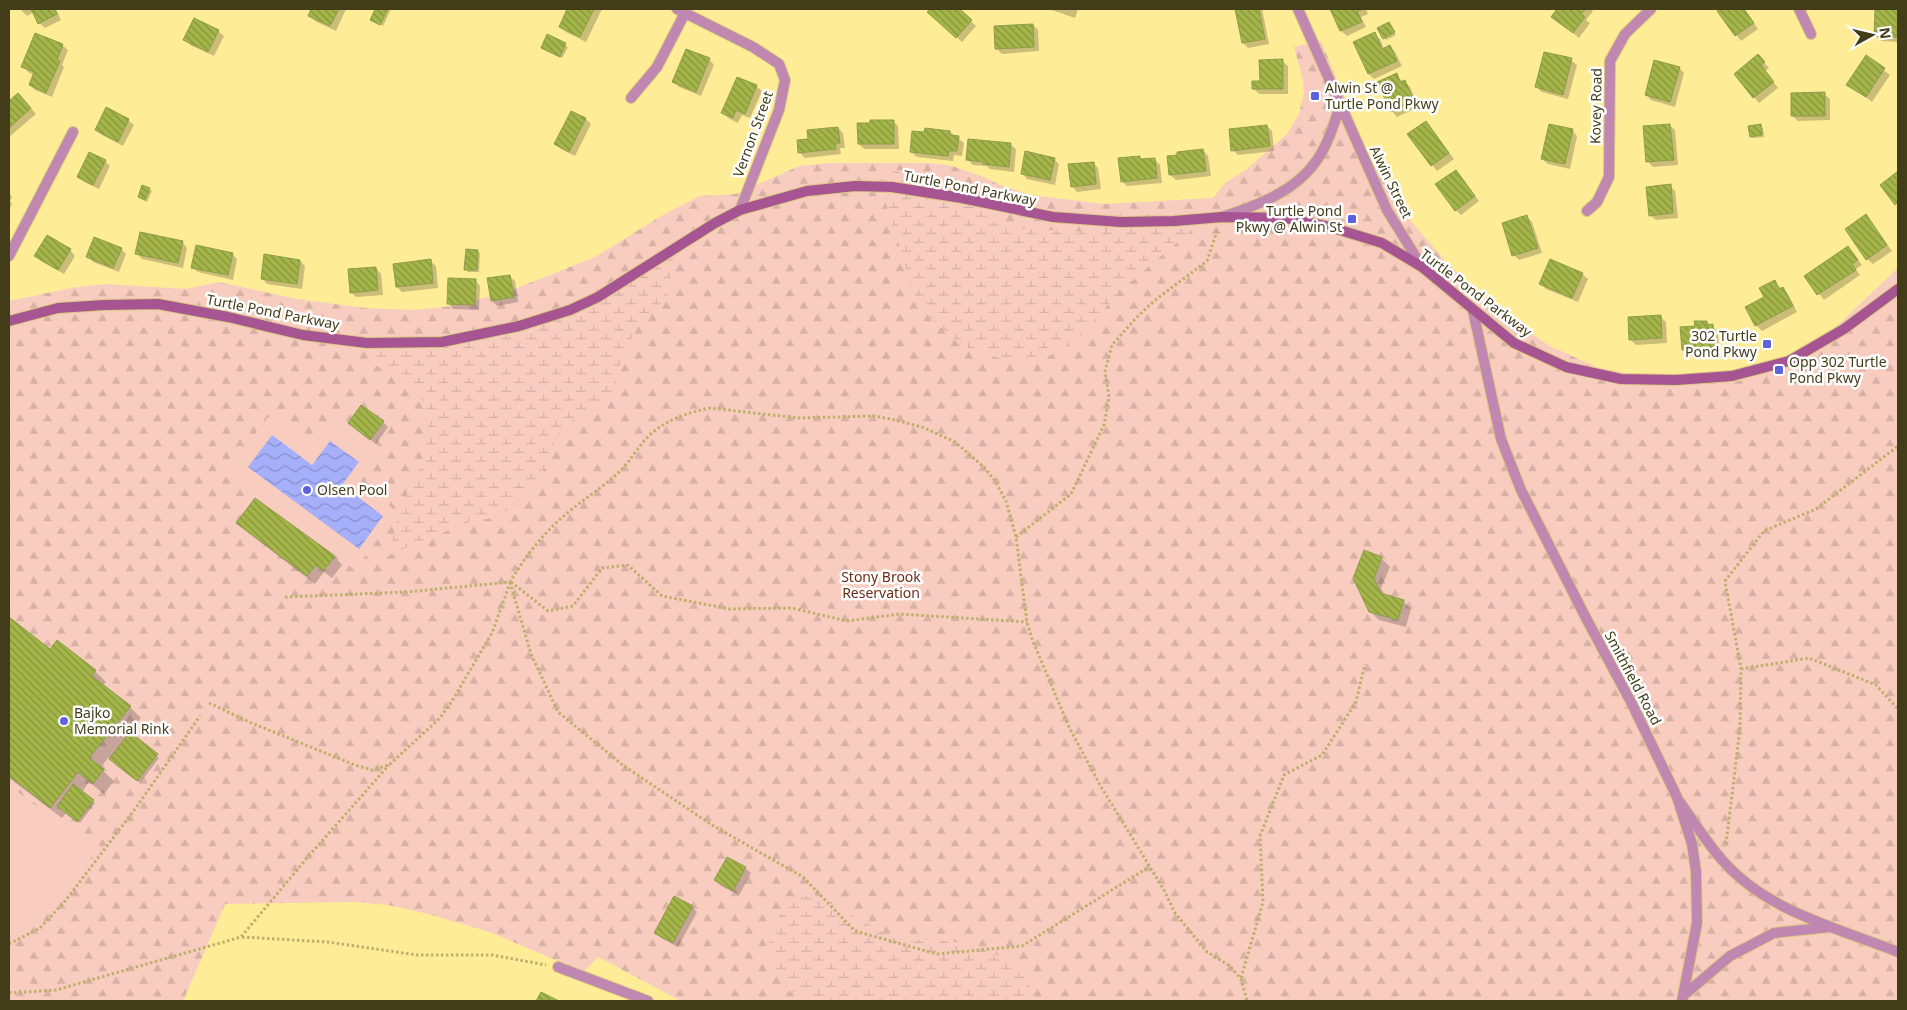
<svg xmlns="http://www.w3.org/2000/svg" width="1907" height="1010" font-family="'Noto Sans',sans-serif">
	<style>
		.forest { fill: url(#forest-firs) }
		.wetland { fill: url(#wetland-marsh) }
		.pitch { fill: #f8cdc0 }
		.water { fill: url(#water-waves) }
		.shadow { fill: #0003 }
		.building { fill: url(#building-back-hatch); stroke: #8f9d4c }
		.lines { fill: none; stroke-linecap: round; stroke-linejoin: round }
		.minor-casing { stroke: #d9c97e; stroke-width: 12 }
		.tertiary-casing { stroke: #d9c97e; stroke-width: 12 }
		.secondary-casing { stroke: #d9c97e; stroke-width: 12 }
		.path { stroke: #beb06c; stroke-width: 3; stroke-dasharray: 2.5 2.5; stroke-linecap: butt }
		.minor { stroke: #c087b0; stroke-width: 10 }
		.tertiary { stroke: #c087b0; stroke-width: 10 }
		.secondary { stroke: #a75592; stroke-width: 10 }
		.poi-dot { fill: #5f63db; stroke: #fff; stroke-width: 2 }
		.labels { text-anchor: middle; stroke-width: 5; stroke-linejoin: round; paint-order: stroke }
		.poi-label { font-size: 14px; fill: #433c19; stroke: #fff; text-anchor: start }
		.street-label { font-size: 14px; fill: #433c19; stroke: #fff }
		.park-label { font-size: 14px; fill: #6d2c17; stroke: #fff }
	</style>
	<defs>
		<pattern id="forest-firs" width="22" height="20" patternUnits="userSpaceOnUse" patternTransform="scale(1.25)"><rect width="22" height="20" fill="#f8cdc0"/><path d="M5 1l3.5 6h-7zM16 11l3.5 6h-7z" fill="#d6b1a4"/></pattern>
		<pattern id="wetland-marsh" width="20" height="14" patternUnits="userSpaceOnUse" patternTransform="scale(1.25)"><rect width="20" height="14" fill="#f8cdc0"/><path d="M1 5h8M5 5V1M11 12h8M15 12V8" fill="none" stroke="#d6b1a4"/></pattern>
		<pattern id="water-waves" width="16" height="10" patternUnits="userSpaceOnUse" patternTransform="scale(1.25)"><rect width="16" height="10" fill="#a5affa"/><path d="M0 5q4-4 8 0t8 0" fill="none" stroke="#8890ca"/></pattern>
		<pattern id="building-back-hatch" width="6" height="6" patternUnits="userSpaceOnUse" patternTransform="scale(1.25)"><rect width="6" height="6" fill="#a4b549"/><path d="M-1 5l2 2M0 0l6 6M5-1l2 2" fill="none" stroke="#87943c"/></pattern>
	</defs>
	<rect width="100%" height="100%" fill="#feec97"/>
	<!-- forest -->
	<path class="forest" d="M1321,41L1371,161L1404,213L1447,263L1498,310L1548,345L1596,367L1643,377L1694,384L1739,381L1784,361L1823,339L1898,268V1001H681L598,957L583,972L490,932L428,914L388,905L355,902L225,904L183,1001H9V301L71,288L106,284L186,289L219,282L297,299L365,308L414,310L452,306L504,293L595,257L661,216L700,196L736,194L799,166L830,163H929L952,166L984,177L998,184L1030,195L1105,204L1213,198L1225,183L1247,169L1287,134L1299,114L1304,92L1303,80L1294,47Z"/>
	<!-- wetland -->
	<g class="wetland">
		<path d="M897,170L958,179L994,222L1007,228L1089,232L1178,217L1194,228L1118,293L1081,336L1051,355L1008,361L960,345L918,306L879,181Z"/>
		<path d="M674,257L667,297L637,326L618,370L616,387L606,402L576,417L558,434L541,478L514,506L494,518L471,521L389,555L399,511L425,456L428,420L419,391L377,366L371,354L375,347L384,338L456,334L559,313L640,268Z"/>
		<path d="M813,894L896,939L950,941L986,949L1028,971L1031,1001H814L790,991L779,979L769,947L770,931L779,916L798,898Z"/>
	</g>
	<!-- pitch -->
	<g class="pitch">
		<path d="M334,414L383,449L359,483L397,512L355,570L225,476L268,417L310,447Z"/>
		<path d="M9,785L95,852L43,920L9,941Z"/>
	</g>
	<!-- water -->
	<path class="water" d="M272,435L312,465L330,441L359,462L342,485L383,516L359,549L248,467Z"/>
	<!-- shadow -->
	<g class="shadow">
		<path d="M20,9H56L61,20L45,28L39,23L34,12L27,16Z"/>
		<path d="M313,9H346L336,31L315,21L309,15Z"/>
		<path d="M376,9H391L383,26L371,19Z"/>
		<path d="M569,9H602L586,42L566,32L560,27Z"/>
		<path d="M932,9H958L976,26L962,42L929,12Z"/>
		<path d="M1049,9H1078L1075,18Z"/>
		<path d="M1236,9H1262L1269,44L1248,48L1243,43Z"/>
		<path d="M1332,9H1366L1368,14L1361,17L1366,27L1347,36L1341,31Z"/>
		<path d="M1558,9H1591L1593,11L1586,20L1590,23L1579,38L1553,16Z"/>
		<path d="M1722,9H1744L1758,29L1741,41L1719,11Z"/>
		<path d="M1877,9H1898V42L1881,41L1876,36Z"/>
		<path d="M1389,23L1396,35L1386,40L1384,38Z"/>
		<path d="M1033,25L1038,30L1039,51L1002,54L996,48Z"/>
		<path d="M218,31L224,36L214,56L190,45L185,39Z"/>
		<path d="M1374,34L1380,39L1384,49L1390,46L1395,52L1402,66L1374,79L1369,74Z"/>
		<path d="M548,36L568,47L562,58L542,48Z"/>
		<path d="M62,45L68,50L62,65L64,67L52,97L35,90L30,85L34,75L28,72L23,66Z"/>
		<path d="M1758,56L1769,68L1765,71L1778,88L1759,103L1754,97Z"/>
		<path d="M1866,57L1890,75L1872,102L1848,84Z"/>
		<path d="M709,59L714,65L701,96L679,87L674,82Z"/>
		<path d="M1571,60L1577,65L1568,99L1542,92L1536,87Z"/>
		<path d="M1282,61L1288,66V94H1259L1254,89Z"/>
		<path d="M1679,68L1684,73L1675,107L1651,100L1646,95Z"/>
		<path d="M1396,75L1403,82L1404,81L1410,87L1419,107L1397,117L1392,111Z"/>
		<path d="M756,86L762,91L750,118L742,115L738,123L728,118L723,113Z"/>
		<path d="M18,94L36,114L9,137V103Z"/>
		<path d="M1824,94L1830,99V120L1798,121L1792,116Z"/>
		<path d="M572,112L586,119L591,124L575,156L561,149L555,144Z"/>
		<path d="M128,120L134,125L123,146L102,135L96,130Z"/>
		<path d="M893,121L898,126L899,149H864L859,144Z"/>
		<path d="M1426,123L1454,159L1437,171L1409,135Z"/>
		<path d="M1669,125L1675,130L1678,165L1653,167L1648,162L1644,127Z"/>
		<path d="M1267,126L1272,131L1274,151L1238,155L1233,150Z"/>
		<path d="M1760,126L1763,128L1764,137L1753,138L1751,136Z"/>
		<path d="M838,128L843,133L845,148H840L841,154L805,158L799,152L810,140Z"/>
		<path d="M1572,130L1577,136L1570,169L1548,164L1542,159Z"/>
		<path d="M950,132L964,143L962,156L954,155L953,161L917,157L911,152L925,133Z"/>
		<path d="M1010,144L1016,149L1014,172L990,169L987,166L973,165L967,159Z"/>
		<path d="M1203,150L1208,156L1211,176L1176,180L1170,175Z"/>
		<path d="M1139,157L1143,160L1154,159L1160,165L1162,183L1127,186L1122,181Z"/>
		<path d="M1054,159L1059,164L1055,185L1027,179L1022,173Z"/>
		<path d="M105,161L110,166L99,189L84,182L79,177Z"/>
		<path d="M1093,163L1098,168L1101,189L1077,192L1072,186Z"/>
		<path d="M1456,171L1479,201L1461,215L1456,210Z"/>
		<path d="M1898,172V206L1882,185Z"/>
		<path d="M1670,186L1675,191L1678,218L1656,220L1650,215Z"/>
		<path d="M149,189L152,191L147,202L141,199L139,197Z"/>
		<path d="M9,193L12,197L10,201L12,204L9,211Z"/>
		<path d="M1866,216L1892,251L1873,264L1867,259Z"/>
		<path d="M1527,217L1532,222L1542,253L1519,260L1514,255Z"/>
		<path d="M182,242L187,248L183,268L142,259L137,254Z"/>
		<path d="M1848,247L1862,265L1856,269L1860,275L1824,300L1806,276Z"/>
		<path d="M121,249L126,254L119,272L93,262L88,256Z"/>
		<path d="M70,250L75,256L64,274L41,261L36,256Z"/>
		<path d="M477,251L480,253L479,272H468L466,269Z"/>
		<path d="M232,254L237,259L233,280L198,272L192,267Z"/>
		<path d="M300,261L305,266L302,289L267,284L262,278Z"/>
		<path d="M430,261L436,266L438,288L402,292L397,287Z"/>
		<path d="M376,268L381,274L383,295L356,297L351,292Z"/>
		<path d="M1582,274L1588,279L1578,302L1546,289L1541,284Z"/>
		<path d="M509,276L515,281L518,302L497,306L492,301Z"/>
		<path d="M475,280L480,286L479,310L453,309L448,303Z"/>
		<path d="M1774,282L1788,294L1797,312L1762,331L1756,325L1747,307L1766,297Z"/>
		<path d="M1660,316L1666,322L1667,343L1636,345L1630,339Z"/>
		<path d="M1707,322L1718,331L1719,353L1689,355L1683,350L1696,327Z"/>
		<path d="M383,422L388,427L376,444L349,423Z"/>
		<path d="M237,522L334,556L342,565L332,578L324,572L315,584L246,531Z"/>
		<path d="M1365,552L1382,559L1390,567L1381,588L1385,596L1403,601L1411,609L1406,627L1379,620L1370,611Z"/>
		<path d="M9,618L51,651L95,671L106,682L103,686L130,707L141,718L128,733L159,758L140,783L109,757L100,768L114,781L104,794L89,782L82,792L95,803L80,823L66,813L62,818L9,778Z"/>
		<path d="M745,868L751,873L739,895L721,886L716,880Z"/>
		<path d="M692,907L697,912L678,947L661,938L656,933Z"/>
	</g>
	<!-- building -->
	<g class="building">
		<path d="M31,9H54L57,14L38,24Z"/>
		<path d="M311,9H339L330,26L308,16Z"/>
		<path d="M375,9H388L380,25L370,20Z"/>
		<path d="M567,9H594L580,37L559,27Z"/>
		<path d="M930,9H960L972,20L956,38L927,12Z"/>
		<path d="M1235,9H1259L1265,39L1242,43Z"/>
		<path d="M1330,9H1363L1357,11L1362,22L1340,31Z"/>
		<path d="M1557,9H1586L1581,14L1585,17L1573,33L1551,17Z"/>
		<path d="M1720,9H1744L1754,23L1735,36L1717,11Z"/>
		<path d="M1875,9H1898L1897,37L1874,36Z"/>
		<path d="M194,18L219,30L208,52L183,40Z"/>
		<path d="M1389,22L1395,32L1383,39L1377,28Z"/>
		<path d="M1033,24L1034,47L995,49L994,26Z"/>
		<path d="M1375,32L1382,49L1390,45L1397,61L1368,74L1353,42Z"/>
		<path d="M35,33L63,44L57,60L60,61L46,93L29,85L34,72L21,67Z"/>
		<path d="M547,34L566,43L560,57L541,48Z"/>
		<path d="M686,49L710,58L696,92L672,82Z"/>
		<path d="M1544,52L1572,58L1563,95L1535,87Z"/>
		<path d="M1758,54L1765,62L1761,65L1774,82L1753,98L1734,74Z"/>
		<path d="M1866,55L1885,68L1866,97L1846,85Z"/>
		<path d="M1283,59V89H1252V81H1260L1259,60Z"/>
		<path d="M1654,60L1680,67L1670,102L1645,95Z"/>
		<path d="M1397,73L1400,82L1405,80L1414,101L1391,112L1377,82Z"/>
		<path d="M737,77L757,85L745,114L736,110L733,118L721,113Z"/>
		<path d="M1825,92V116H1791V93Z"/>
		<path d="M18,93L31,108L9,128V101Z"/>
		<path d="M106,107L129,119L118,142L95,130Z"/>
		<path d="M571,111L586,118L569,152L554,144Z"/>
		<path d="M870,120H894V144H858L857,123H870Z"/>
		<path d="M1426,121L1449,153L1431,166L1407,134Z"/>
		<path d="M1549,124L1573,129L1565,164L1541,159Z"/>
		<path d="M1670,124L1674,160L1646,162L1643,126Z"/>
		<path d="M1761,124L1762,135L1750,137L1748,126Z"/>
		<path d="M1267,125L1270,146L1231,151L1229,129Z"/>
		<path d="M838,127L840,143H835L836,149L798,153L797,140L808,139L807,130Z"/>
		<path d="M925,128L950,131V135L959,136L957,151H949L948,156L910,152L912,131L924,132Z"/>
		<path d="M968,139L1011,143L1009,167L983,164L984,162L966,160Z"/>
		<path d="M1203,149L1206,171L1169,175L1167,156L1177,155V152Z"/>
		<path d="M1025,151L1055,158L1050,180L1021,174Z"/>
		<path d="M89,152L106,160L93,185L77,177Z"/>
		<path d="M1140,156V159L1155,158L1157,178L1121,182L1118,158Z"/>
		<path d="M1094,162L1096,184L1071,187L1068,164Z"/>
		<path d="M1456,170L1475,196L1455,211L1435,184Z"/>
		<path d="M1898,171V202L1895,205L1880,185Z"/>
		<path d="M1671,184L1673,213L1649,216L1646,187Z"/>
		<path d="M142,185L150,188L145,200L138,197Z"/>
		<path d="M1866,214L1887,245L1866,260L1845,229Z"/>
		<path d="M1527,215L1538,248L1512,256L1502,223Z"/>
		<path d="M140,232L183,241L178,263L135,254Z"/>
		<path d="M47,235L71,249L58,270L34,256Z"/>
		<path d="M94,237L122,248L113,268L86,257Z"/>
		<path d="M196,245L233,253L228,275L191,268Z"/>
		<path d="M1848,246L1858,260L1852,264L1856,270L1817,295L1804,276Z"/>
		<path d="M466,249L478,250L477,270H464Z"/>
		<path d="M264,254L300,260L297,284L261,279Z"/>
		<path d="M431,259L433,283L396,287L393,264Z"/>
		<path d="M1550,259L1583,273L1572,298L1539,284Z"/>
		<path d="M376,267L378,290L350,293L348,269Z"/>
		<path d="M510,275L514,297L491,301L487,278Z"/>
		<path d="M448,278L476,279L475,305L447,304Z"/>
		<path d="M1775,280L1779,289L1783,287L1793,306L1755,326L1745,307L1764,297L1759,288Z"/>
		<path d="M1661,315L1662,338L1629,340L1628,317Z"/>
		<path d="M1694,321H1707V325L1713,324L1714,348L1682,350L1680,327L1695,326Z"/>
		<path d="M361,405L384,421L370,440L348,423Z"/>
		<path d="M255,498L335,556L323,571L316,565L307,576L236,523Z"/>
		<path d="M1364,550L1382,557L1374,579L1381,593L1404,600L1398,620L1369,612L1353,578Z"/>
		<path d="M9,617L50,649L57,640L96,670L92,676L131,706L89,758L104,769L93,784L78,772L50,808L9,776Z"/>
		<path d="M130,732L158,754L137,781L109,759Z"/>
		<path d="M73,784L94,800L77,822L57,806Z"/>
		<path d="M727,857L746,867L733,891L714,880Z"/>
		<path d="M674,896L693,906L673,943L654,933Z"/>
		<path d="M541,992L559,1001H536Z"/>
	</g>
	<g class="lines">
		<!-- minor casing -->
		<g class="minor-casing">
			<g id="minor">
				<path d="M677,9L753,47L779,64L785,80L779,110L740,210"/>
				<path d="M1799,9L1811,34"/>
				<path d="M631,98L657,67L685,13"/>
				<path d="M1587,211L1597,202L1609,177L1610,61L1625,34L1651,9"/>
				<path d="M9,256L73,132"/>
				<path d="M1680,802C1694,822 1707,843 1723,861C1768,912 1838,928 1898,952"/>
				<path d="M558,967L648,1001"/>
			</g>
		</g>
		<!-- tertiary casing -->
		<g class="tertiary-casing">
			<g id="tertiary">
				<path d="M1298,9L1387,210L1422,267"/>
				<path d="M1222,217C1258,205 1295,192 1317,160C1328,144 1334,124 1340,106"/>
				<path d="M1473,311L1501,439L1521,490L1587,620L1632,704L1677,797L1692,844L1696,872L1697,923L1682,1001"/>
				<path d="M1683,996L1730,956L1774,933L1830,927"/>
			</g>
		</g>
		<!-- secondary casing -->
		<g class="secondary-casing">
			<path id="secondary" d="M9,321L58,308L104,305L158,304L228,317L303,335L367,343L442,342L519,326L570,310L598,297L715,223L740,210L807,191L855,186L892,187L962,198L1053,217L1121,222L1174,221L1222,217L1286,218L1330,227L1382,243L1422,267L1514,343L1566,367L1621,379L1676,380L1732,376L1789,361L1844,329L1898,289"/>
		</g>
		<!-- path -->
		<g class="path">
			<path d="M1016,537L1071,494L1104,425L1109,397L1105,371L1112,345L1136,318L1154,301L1207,261L1217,231"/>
			<path d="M510,582L531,654L558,712L624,766L712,825L803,877L855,931L937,954L1022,946L1149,867"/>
			<path d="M511,582L548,611L573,606L602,568L628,565L662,596L730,609L792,608L847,621L899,614L1027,622"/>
			<path d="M285,597L407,592L510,582C523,560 538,540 557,522C576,504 600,490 619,472C633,459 641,440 657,429C674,417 691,412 710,408L798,418L874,416L891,419L922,427L955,442L984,467L995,481L1006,501L1016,537L1027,622L1032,639L1069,727L1100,785L1164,890L1175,913L1207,952L1230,966L1241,979L1247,1001"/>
			<path d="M1741,669L1809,658L1876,685L1898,709"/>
			<path d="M209,703L249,722L355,765L372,770L389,765L440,718L452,701L492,633L510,583"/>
			<path d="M1726,844L1740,728L1741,669L1725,581L1764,531L1816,509L1898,446"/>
			<path d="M242,937L328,942L417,955H492L546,965"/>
			<path d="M9,944L40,928L66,900L135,809L200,716"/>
			<path d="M1241,978L1263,902L1260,836L1284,775L1322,755L1356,702L1365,664"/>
			<path d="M9,993L56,990L241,937L307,858L389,765"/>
		</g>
		<!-- minor -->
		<use href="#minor" class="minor"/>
		<!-- tertiary -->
		<use href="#tertiary" class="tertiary"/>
		<!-- secondary -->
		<use href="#secondary" class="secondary"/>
	</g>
	<!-- markers -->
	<g class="poi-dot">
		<rect x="1310" y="91" width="10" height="10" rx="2.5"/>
		<rect x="1347" y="214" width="10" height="10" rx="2.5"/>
		<rect x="1762" y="339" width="10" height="10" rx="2.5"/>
		<rect x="1774" y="365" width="10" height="10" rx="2.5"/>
		<circle cx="307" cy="490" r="5"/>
		<circle cx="64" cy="721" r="5"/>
	</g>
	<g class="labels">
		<!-- poi labels -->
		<g class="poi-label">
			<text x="1325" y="93">Alwin St @<tspan x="1325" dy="16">Turtle Pond Pkwy</tspan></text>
			<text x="1342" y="216" text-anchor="end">Turtle Pond<tspan x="1342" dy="16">Pkwy @ Alwin St</tspan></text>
			<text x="1757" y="341" text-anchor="end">302 Turtle<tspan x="1757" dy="16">Pond Pkwy</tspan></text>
			<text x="1789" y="367">Opp 302 Turtle<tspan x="1789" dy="16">Pond Pkwy</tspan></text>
			<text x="317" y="495">Olsen Pool</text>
			<text x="74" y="718">Bajko<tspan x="74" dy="16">Memorial Rink</tspan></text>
		</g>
		<!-- street labels -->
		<g class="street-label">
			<text transform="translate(1596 106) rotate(-89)" y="5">Kovey Road</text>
			<text transform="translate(753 134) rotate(-70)" y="5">Vernon Street</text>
			<text transform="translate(1391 182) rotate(64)" y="5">Alwin Street</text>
			<text transform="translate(970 188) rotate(11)" y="5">Turtle Pond Parkway</text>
			<text transform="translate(1476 293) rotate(37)" y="5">Turtle Pond Parkway</text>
			<text transform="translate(273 312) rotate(11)" y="5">Turtle Pond Parkway</text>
			<text transform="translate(1633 678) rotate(62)" y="5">Smithfield Road</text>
		</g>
		<!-- park labels -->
		<g class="park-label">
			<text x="881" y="582">Stony Brook<tspan x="881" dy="16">Reservation</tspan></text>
		</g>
	</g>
	<!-- border -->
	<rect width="1907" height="1010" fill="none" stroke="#433c19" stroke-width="20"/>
	<!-- north arrow -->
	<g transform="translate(1872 35) rotate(82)" stroke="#ffffff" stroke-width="4" paint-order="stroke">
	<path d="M0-4L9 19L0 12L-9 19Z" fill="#433c19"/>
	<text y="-8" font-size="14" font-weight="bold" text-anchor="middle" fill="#433c19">N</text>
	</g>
</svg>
